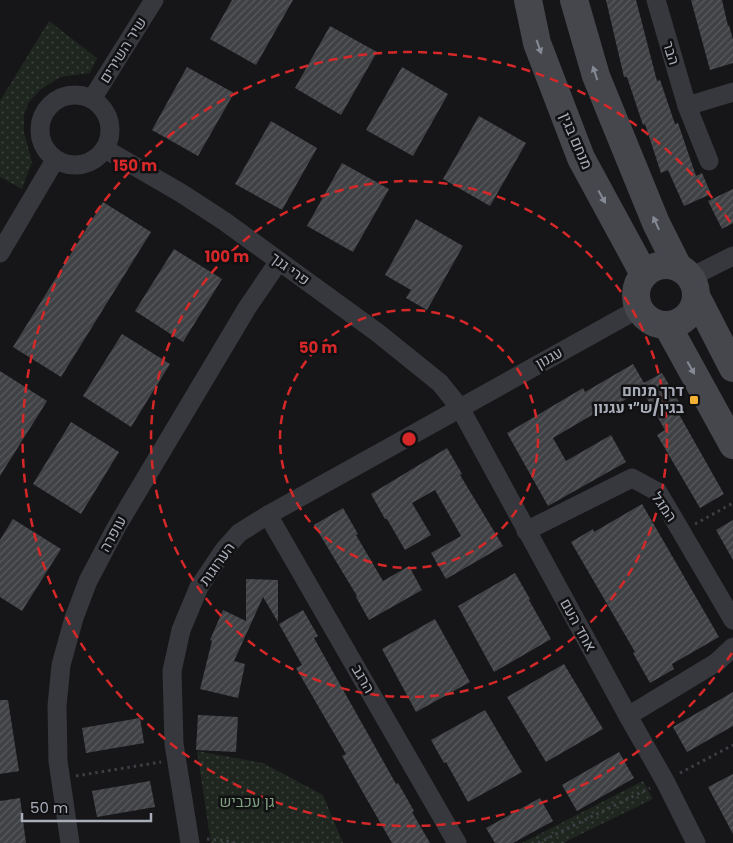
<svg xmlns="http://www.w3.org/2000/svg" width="733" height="843" font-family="Poppins,Heebo,sans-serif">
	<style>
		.park { fill: url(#park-dots) }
		.building { fill: url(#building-hatch) }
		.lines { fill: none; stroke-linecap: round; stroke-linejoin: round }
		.path { stroke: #3d3f44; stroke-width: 3; stroke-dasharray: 2.5 4; stroke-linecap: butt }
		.minor { stroke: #37383d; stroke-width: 19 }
		.secondary { stroke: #45474d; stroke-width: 28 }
		.oneway { fill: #858993 }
		.ring { fill: none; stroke: #d62828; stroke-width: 2.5; stroke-dasharray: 9 6 }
		.poi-dot { fill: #f2b134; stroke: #111113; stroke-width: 2 }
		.labels { text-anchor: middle; stroke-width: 5; stroke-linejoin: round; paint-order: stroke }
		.street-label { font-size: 15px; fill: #a8adb8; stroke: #111113 }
		.poi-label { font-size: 15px; font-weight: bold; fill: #a8adb8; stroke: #111113; text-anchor: end }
		.park-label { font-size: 15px; fill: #7fa381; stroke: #111113 }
		.centre { fill: #d62828; stroke: #111113; stroke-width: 2.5 }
		.ring-label { font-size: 15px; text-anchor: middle; font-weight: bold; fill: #d62828; stroke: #111113; stroke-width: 5; stroke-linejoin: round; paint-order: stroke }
	</style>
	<defs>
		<pattern id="park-dots" width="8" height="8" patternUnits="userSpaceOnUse" patternTransform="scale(1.25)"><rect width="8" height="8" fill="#1e261f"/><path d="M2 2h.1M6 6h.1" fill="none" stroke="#3c433d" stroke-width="1.8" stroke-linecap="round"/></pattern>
		<pattern id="building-hatch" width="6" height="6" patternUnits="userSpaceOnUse" patternTransform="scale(1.25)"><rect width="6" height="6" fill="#404145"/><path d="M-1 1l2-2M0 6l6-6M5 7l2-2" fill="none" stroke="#595a5e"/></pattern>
	</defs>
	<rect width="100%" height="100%" fill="#161618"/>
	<!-- park -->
	<g class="park">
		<path d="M49,21L97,58L90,73L60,77L40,90L29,102L24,115V132L32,162L22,189L0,177V101Z"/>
		<path d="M197,751L263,763L323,795L343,843H211Z"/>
		<path d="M643,781L653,799L565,842L566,843H522Z"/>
	</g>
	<!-- building -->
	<g class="building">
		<path d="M232,0H293L256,65L210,39Z"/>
		<path d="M606,0H636L657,81L660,80L675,124L678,123L696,176L702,173L711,194L684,206L668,170L661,173L645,124L643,125L627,77H624Z"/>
		<path d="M691,0H722L728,26L729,25L733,40V63L710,70Z"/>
		<path d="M330,26L377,52L341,115L295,88Z"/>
		<path d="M187,67L234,93L198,156L152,130Z"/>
		<path d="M402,67L448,94L413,156L366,130Z"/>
		<path d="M479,116L526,143L490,206L443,179Z"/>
		<path d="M271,121L317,148L282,210L235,184Z"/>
		<path d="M342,163L389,189L353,252L307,226Z"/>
		<path d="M733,189V223L722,229L708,201Z"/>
		<path d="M103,202L151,232L61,377L13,347Z"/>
		<path d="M416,219L463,246L427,310L406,298L411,290L385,275Z"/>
		<path d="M174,249L222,279L183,342L135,311Z"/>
		<path d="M122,334L170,364L131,427L83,396Z"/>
		<path d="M633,364L644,383L662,373L681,405L676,409L724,494L700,508L657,435L665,430L642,390L611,408L609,405L553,438L566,461L611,435L626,462L548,506L507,433L583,388L585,392Z"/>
		<path d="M0,371L47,401L0,476Z"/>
		<path d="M71,422L119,452L81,514L33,484Z"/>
		<path d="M447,448L462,474L460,475L503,546L446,579L431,553L461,536L435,490L412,503L431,535L405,550L387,519H385L371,494Z"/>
		<path d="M642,504L719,637L672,664L674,669L650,683L633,653L635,652L571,542L593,529L594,532Z"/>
		<path d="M343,508L358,534L356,535L383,581L409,566L422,590L369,620L356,597L357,596L314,525Z"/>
		<path d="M13,519L61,549L22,611L0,597V540Z"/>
		<path d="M733,520V560L716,530Z"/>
		<path d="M515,573L530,599L529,600L551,639L494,672L458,606Z"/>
		<path d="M246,579L278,580V622L263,597L234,661L245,664L238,698L200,689L212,641L210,640L223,610L246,621Z"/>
		<path d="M303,610L318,636L314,638L396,784L398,783L414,811L412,812L430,843H392L342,756L346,754L296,668L302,665L279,624Z"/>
		<path d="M435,619L470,682L416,712L382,649Z"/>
		<path d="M564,664L603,729L546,762L507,697Z"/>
		<path d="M733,692V726L687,752L673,727Z"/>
		<path d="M0,700H8L19,771L0,774Z"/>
		<path d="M485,710L522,772L468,802L446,762L444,763L431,740Z"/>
		<path d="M198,715L238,717L236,752L196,750Z"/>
		<path d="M140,718L144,743L86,753L82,728Z"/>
		<path d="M619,752L634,778L577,811L562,785Z"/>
		<path d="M733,774V834L708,787Z"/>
		<path d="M150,781L155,807L97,817L92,791Z"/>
		<path d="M20,798L26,843H0V801Z"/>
		<path d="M540,798L553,821L513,843H495L486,828Z"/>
	</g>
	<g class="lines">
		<!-- path -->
		<g class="path">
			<path d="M695,524L733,503"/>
			<path d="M680,773L733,745"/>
			<path d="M76,776L161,762"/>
			<path d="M207,839L227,841L235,843"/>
			<path d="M538,843L650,788"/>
		</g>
		<!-- minor -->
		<g class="minor">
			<path d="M656,0L687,106L709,161"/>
			<circle cx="75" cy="130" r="35"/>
			<path d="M92,99L154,0"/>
			<path d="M687,106L733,92"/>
			<path d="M105,149L181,193L224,221L378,333L440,383L460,408L628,716L665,781L696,843"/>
			<path d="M0,253L55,160"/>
			<path d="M691,277L733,256"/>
			<path d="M268,515L457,843"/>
			<path d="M526,531L632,478L658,492L733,620"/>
			<path d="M628,716L717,662L733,647"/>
			<path d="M70,843L58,761L57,706L61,665L74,618L88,581L117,526L247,308L279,261"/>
			<path d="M190,843L174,744L172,671L181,630L199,587L224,550L239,533L268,515L638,309"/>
		</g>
		<!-- secondary -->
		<g class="secondary">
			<path d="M528,0L537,43L581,158L644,274"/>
			<path d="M574,0L596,76L656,223L678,267"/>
			<circle cx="666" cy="295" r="30"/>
			<path d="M696,296L733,368"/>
			<path d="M667,325L733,445"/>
		</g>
	</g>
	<!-- one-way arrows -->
	<defs><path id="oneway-solid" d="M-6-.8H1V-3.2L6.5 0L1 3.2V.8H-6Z" transform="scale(1.25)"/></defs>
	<g class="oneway">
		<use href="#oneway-solid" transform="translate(539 47) rotate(71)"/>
		<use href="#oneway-solid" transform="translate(595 73) rotate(-108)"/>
		<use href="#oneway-solid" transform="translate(602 197) rotate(61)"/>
		<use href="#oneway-solid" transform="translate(656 223) rotate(-114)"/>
		<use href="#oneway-solid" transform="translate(691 368) rotate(61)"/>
	</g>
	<!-- distance rings -->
	<g class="ring">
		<circle cx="409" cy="439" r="129"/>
		<circle cx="409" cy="439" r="258"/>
		<path d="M732 653A387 387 0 1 1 732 225"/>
	</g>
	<!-- markers -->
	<rect class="poi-dot" x="689" y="395" width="10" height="10" rx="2.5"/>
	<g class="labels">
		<!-- street labels -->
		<g class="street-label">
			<text transform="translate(123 50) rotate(-58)" y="5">שיר השירים</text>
			<text transform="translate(671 53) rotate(73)" y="5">הבר</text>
			<text transform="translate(576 141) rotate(67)" y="5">מנחם בגין</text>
			<text transform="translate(290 269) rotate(36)" y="5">פרי גנך</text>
			<text transform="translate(549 358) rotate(-29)" y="5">עגנון</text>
			<text transform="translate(664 507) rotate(55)" y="5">המגל</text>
			<text transform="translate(113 534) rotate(-61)" y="5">עופרה</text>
			<text transform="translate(217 564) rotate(-54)" y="5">הערוגות</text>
			<text transform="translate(578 625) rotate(61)" y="5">אחד העם</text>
			<text transform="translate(363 679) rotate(60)" y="5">הרגב</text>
		</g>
		<!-- poi labels -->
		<g class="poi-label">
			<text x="684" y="396">דרך מנחם<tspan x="684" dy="17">בגין/ש״י עגנון</tspan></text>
		</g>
		<!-- park labels -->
		<g class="park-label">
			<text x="247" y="807">גן עכביש</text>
		</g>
	</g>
	<circle cx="409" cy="439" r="8" class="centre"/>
	<g class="ring-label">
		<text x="135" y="171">150 m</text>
		<text x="227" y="262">100 m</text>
		<text x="318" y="353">50 m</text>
	</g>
	<!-- scale -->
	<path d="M22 813v8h129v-8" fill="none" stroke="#a8adb8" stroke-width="2.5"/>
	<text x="30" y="813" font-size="15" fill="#a8adb8" stroke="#111113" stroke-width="4" paint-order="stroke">50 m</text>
</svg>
